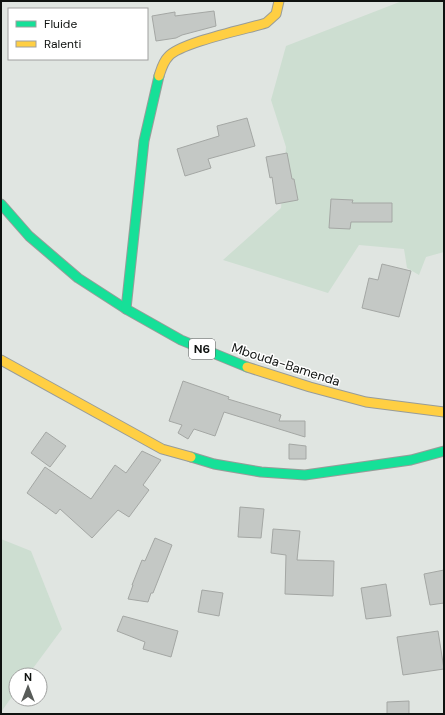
<svg xmlns="http://www.w3.org/2000/svg" width="445" height="715" font-family="'DM Sans',sans-serif">
	<style>
		.green { fill: #cdded1 }
		.building { fill: #c4c8c5; stroke: #a4a7a4 }
		.lines { fill: none; stroke-linecap: round; stroke-linejoin: round }
		.fast-casing { stroke: #989c99; stroke-width: 11 }
		.slow-casing { stroke: #989c99; stroke-width: 11 }
		.fast { stroke: #16e098; stroke-width: 9 }
		.slow { stroke: #ffcf43; stroke-width: 9 }
		.labels { text-anchor: middle; stroke-width: 3; stroke-linejoin: round; paint-order: stroke }
		.shield { fill: #fff; stroke: #575958; stroke-width: 1 }
		.shield-label { font-size: 12px; font-weight: bold; fill: #0f1210 }
		.street-label { font-size: 13px; fill: #0f1210; stroke: #fff }
	</style>
	<rect width="100%" height="100%" fill="#e0e5e1"/>
	<!-- green -->
	<g class="green">
		<path d="M402,1H444V252L426,257L419,275L407,268L404,249L359,245L328,293L223,260L281,208L286,147L271,100L286,46Z"/>
		<path d="M1,539L31,551L62,629L28,675H16V691L1,712Z"/>
	</g>
	<!-- building -->
	<g class="building">
		<path d="M214,11L216,26L182,35L176,38L156,41L152,16L175,12V16Z"/>
		<path d="M247,118L255,146L208,159L211,168L185,176L177,149L219,136L217,126Z"/>
		<path d="M287,153L292,179H294L298,200L276,204L272,177L270,178L266,157Z"/>
		<path d="M331,199L353,200L352,203H392V222H351L350,229L329,228Z"/>
		<path d="M382,264L411,271L399,317L362,308L369,278L378,280Z"/>
		<path d="M183,381L229,397L228,399L281,415L279,421H305V437L224,412L215,436L194,429L188,439L178,433L182,425L169,421Z"/>
		<path d="M46,432L66,446L50,467L31,453Z"/>
		<path d="M289,444L306,446V459H289Z"/>
		<path d="M142,451L161,460L143,485L149,490L129,517L118,510L92,538L60,509L56,514L27,493L45,467L91,499L115,465L126,473Z"/>
		<path d="M240,507L264,509L261,538L238,537Z"/>
		<path d="M273,529L300,531L297,560L334,561L333,596L285,594L286,555L271,553Z"/>
		<path d="M155,538L172,545L153,593H151L148,602L128,599L133,585H132L142,560L145,561Z"/>
		<path d="M444,570V603L430,605L424,574Z"/>
		<path d="M386,584L391,616L366,619L361,588Z"/>
		<path d="M202,590L223,593L219,616L198,612Z"/>
		<path d="M123,616L178,631L171,657L143,649L145,642L117,631Z"/>
		<path d="M438,631L444,669L403,675L397,637Z"/>
		<path d="M409,701V714H387V702Z"/>
	</g>
	<g class="lines">
		<!-- fast casing -->
		<g class="fast-casing">
			<g id="fast">
				<path d="M1,204L29,236L78,278L126,309L181,340L247,367"/>
				<path d="M126,309L144,141L159,76"/>
				<path d="M191,457L214,464L261,472L305,475L411,460L444,451"/>
			</g>
		</g>
		<!-- slow casing -->
		<g class="slow-casing">
			<g id="slow">
				<path d="M159,76C161,70 163,62 168,57C179,43 246,29 266,23L276,14L279,1"/>
				<path d="M1,360L162,449L191,457"/>
				<path d="M247,367L310,387L366,402L444,412"/>
			</g>
		</g>
		<!-- fast -->
		<use href="#fast" class="fast"/>
		<!-- slow -->
		<use href="#slow" class="slow"/>
	</g>
	<g class="labels">
		<!-- shield labels -->
		<rect class="shield" x="189" y="339" width="26" height="20" rx="3"/>
		<g class="shield-label">
			<text x="202" y="353">N6</text>
		</g>
		<!-- street labels -->
		<g class="street-label">
			<text transform="translate(286 364) rotate(18)" y="5">Mbouda-Bamenda</text>
		</g>
	</g>
	<!-- border -->
	<rect width="445" height="715" fill="none" stroke="#0f1210" stroke-width="4"/>
	<!-- legend -->
	<rect x="8" y="8" width="140" height="52" fill="#ffffff" stroke="#9fa09f"/>
	<rect x="16" y="21" width="20" height="6" fill="#16e098" stroke="#9fa09f"/>
	<text x="44" y="28" font-size="12" fill="#0f1210">Fluide</text>
	<rect x="16" y="41" width="20" height="6" fill="#ffcf43" stroke="#9fa09f"/>
	<text x="44" y="48" font-size="12" fill="#0f1210">Ralenti</text>
	<!-- north arrow -->
	<g transform="translate(28 687)"><circle r="19" fill="#ffffff" stroke="#9fa09f"/>
	<path d="M0-3L7 15L0 10L-7 15Z" fill="#585c59"/>
	<text y="-6" font-size="11" font-weight="bold" text-anchor="middle" fill="#0f1210">N</text>
	</g>
</svg>
